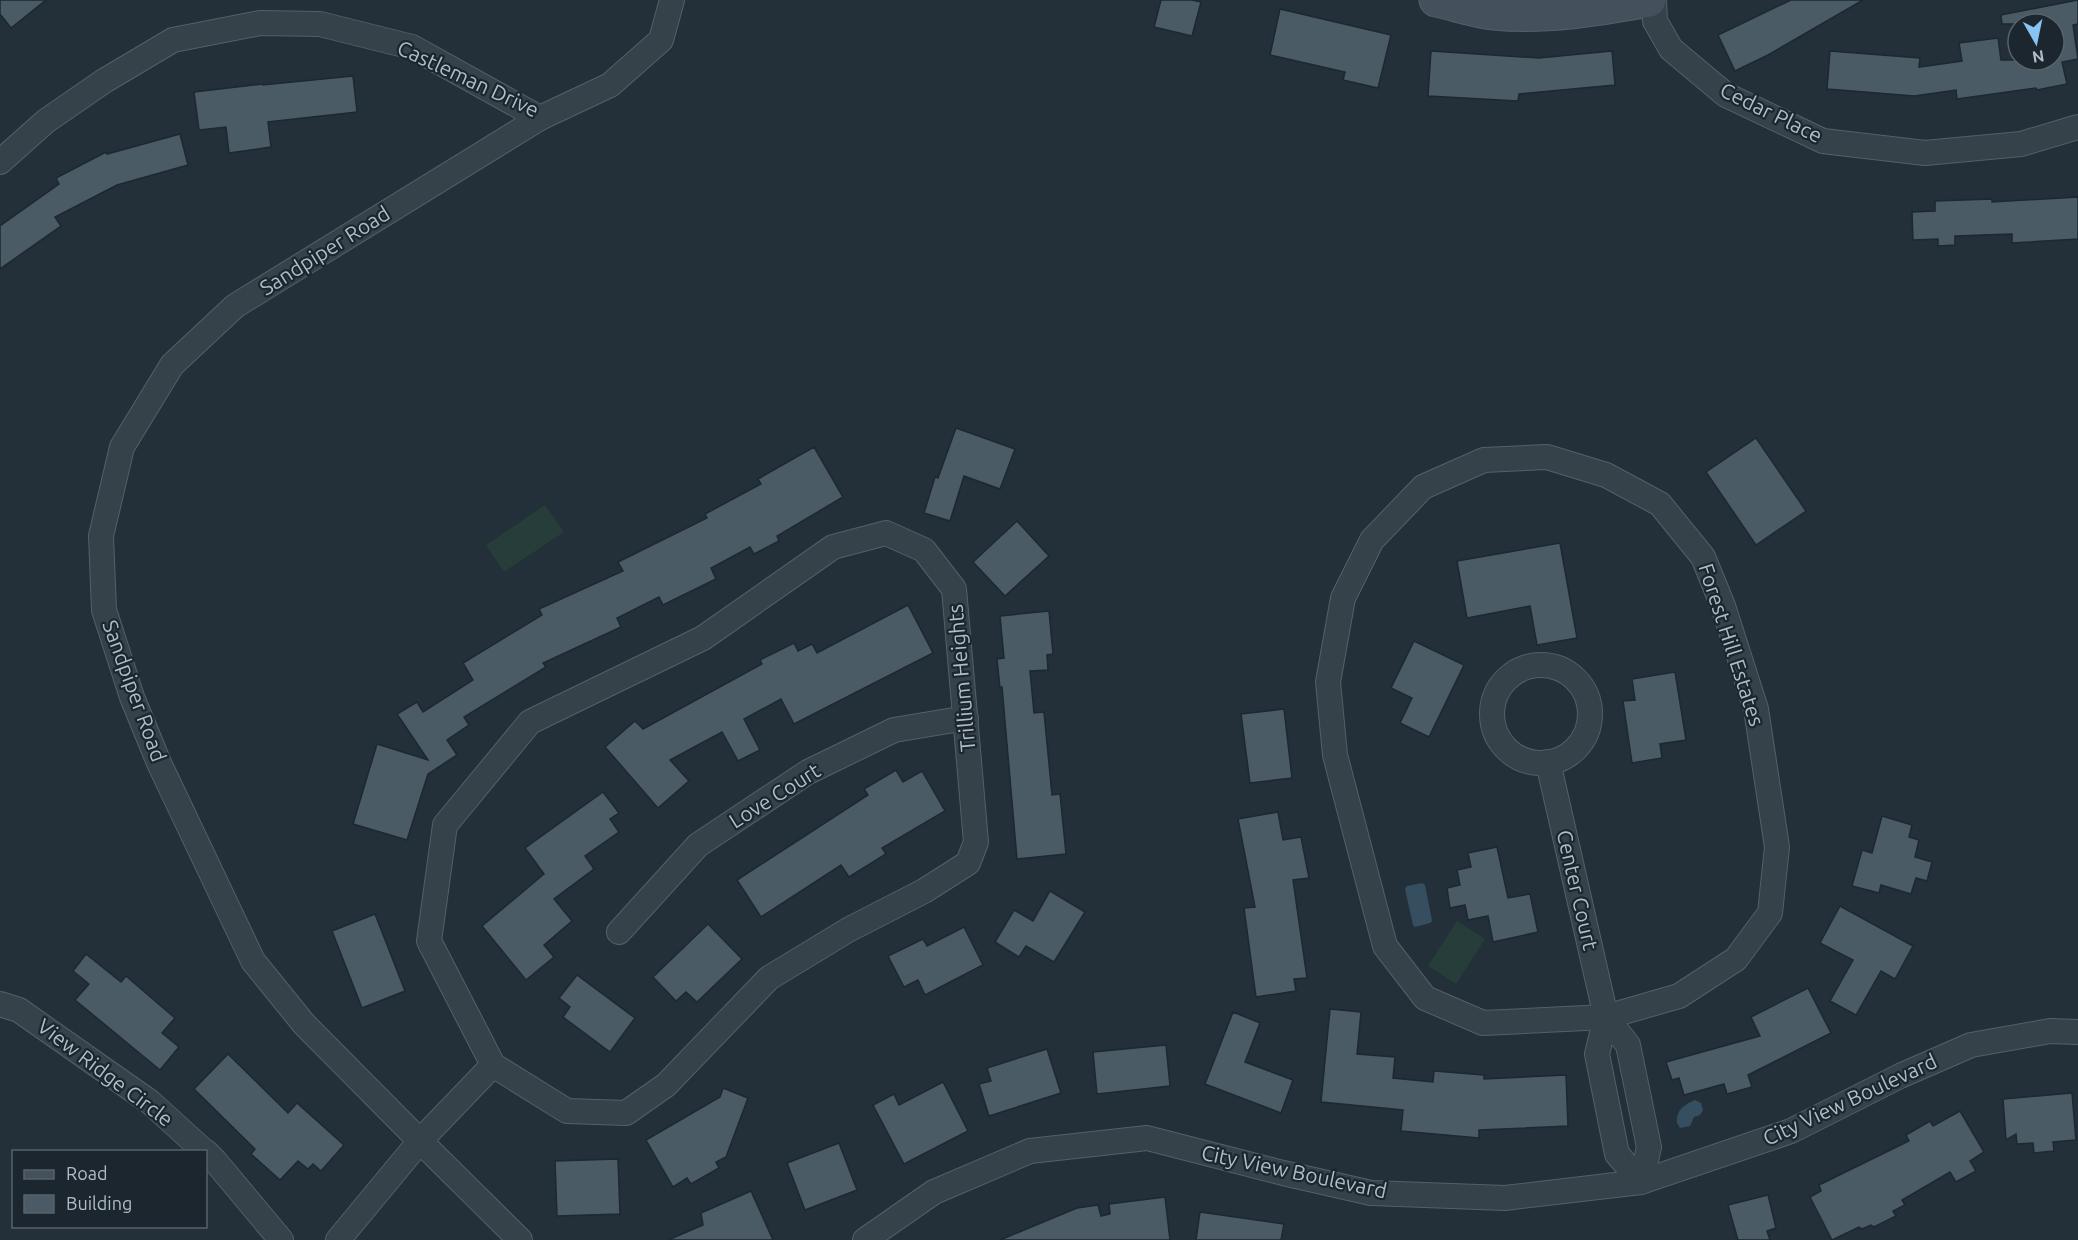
<svg xmlns="http://www.w3.org/2000/svg" width="2078" height="1240" font-family="Ubuntu,sans-serif">
	<style>
		.green { fill: #263d3a }
		.water { fill: #364f60 }
		.building { fill: #4b5b65; stroke: #1d2831; stroke-width: 1.5 }
		.lines { fill: none; stroke-linecap: round; stroke-linejoin: round }
		.street-casing { stroke: #546068; stroke-width: 26 }
		.secondary-casing { stroke: #546068; stroke-width: 35 }
		.street { stroke: #36424a; stroke-width: 24 }
		.secondary { stroke: #44515d; stroke-width: 33 }
		.labels { text-anchor: middle; stroke-width: 4.5; stroke-linejoin: round; paint-order: stroke }
		.street-label { font-size: 21px; fill: #b1bdc6; stroke: #1c262f }
	</style>
	<rect width="100%" height="100%" fill="#233039"/>
	<!-- green -->
	<g class="green">
		<path d="M545,505L564,532L504,572L486,545Z"/>
		<path d="M1457,921L1485,939L1456,984L1428,966Z"/>
	</g>
	<!-- water -->
	<g class="water">
		<path d="M1422,883L1425,885L1432,921L1430,923L1415,927L1413,925L1405,889L1407,886Z"/>
		<path d="M1695,1100L1701,1103L1703,1110L1700,1115L1694,1117L1690,1126L1680,1128L1677,1123C1676,1110 1684,1105 1695,1100Z"/>
	</g>
	<!-- building -->
	<g class="building">
		<path d="M0,0H46L11,28L0,14Z"/>
		<path d="M1161,0H1192L1201,2L1192,36L1154,27Z"/>
		<path d="M1791,0H1863L1768,55L1735,71L1718,35Z"/>
		<path d="M2078,0V24L2073,25L2078,59L2062,62L2067,84L2037,90L2036,88L1957,99L1956,90L1914,96L1827,89L1830,51L1920,58L1919,67L1962,61L1959,43L1998,38L2001,60H2054V24H2002L2001,15Z"/>
		<path d="M1280,9L1391,35L1378,88L1343,80L1345,72L1270,55Z"/>
		<path d="M1431,51L1539,58L1612,51L1615,85L1519,94L1518,101L1428,96Z"/>
		<path d="M353,76L357,112L268,122L271,147L229,153L226,127L199,130L194,92L263,84V85Z"/>
		<path d="M180,134L188,165L117,185L55,217L61,226L0,269V226L59,184L56,178L106,152L107,154Z"/>
		<path d="M2078,197V239L2012,243V234L1955,236V245L1938,246V239L1913,240L1912,212L1935,211V201L1992,199V202Z"/>
		<path d="M956,428L1015,449L1000,489L964,476L950,521L924,513L935,477L938,478Z"/>
		<path d="M1756,438L1806,511L1756,545L1706,472Z"/>
		<path d="M814,447L843,497L777,536L779,541L754,554L750,547L711,568L716,579L663,605L659,597L617,618L621,627L543,663L546,667L464,717L469,725L447,740L457,755L428,774L407,840L353,824L377,744L428,760L397,714L417,702L423,712L473,680L463,663L542,615L539,609L623,571L618,562L707,518L705,514L761,484L758,479Z"/>
		<path d="M1017,521L1049,556L1005,596L973,562Z"/>
		<path d="M1560,543L1577,638L1537,645L1530,606L1467,618L1457,561Z"/>
		<path d="M908,605L933,653L794,724L781,699L744,719L760,750L738,761L722,732L670,760L689,781L658,808L605,747L635,721L643,729L762,664L760,660L794,643L798,651L812,644L817,653Z"/>
		<path d="M1049,611L1053,654L1047,655L1048,670L1030,671L1034,713L1044,712L1052,795L1060,794L1066,854L1017,859L1002,687L1000,688L997,659L1004,658L1000,616Z"/>
		<path d="M1414,641L1464,665L1429,737L1400,723L1412,698L1391,688Z"/>
		<path d="M1675,672L1686,740L1660,744L1662,758L1632,763L1623,701L1635,700L1632,679Z"/>
		<path d="M1284,709L1292,778L1250,783L1241,714Z"/>
		<path d="M896,770L903,782L922,771L945,811L882,848L886,854L849,877L841,865L761,917L737,880L868,795L864,789Z"/>
		<path d="M603,792L619,813L610,819L619,832L585,856L594,869L554,899L572,921L544,945L554,957L526,980L482,926L544,874L525,848Z"/>
		<path d="M1278,812L1283,840L1301,837L1309,878L1293,880L1307,978L1294,979L1296,991L1256,997L1244,908L1255,907L1238,819Z"/>
		<path d="M1882,816L1912,825L1909,837L1919,840L1915,857L1932,862L1927,881L1916,878L1911,894L1881,885L1879,893L1852,886L1862,850L1872,853Z"/>
		<path d="M1497,847L1508,898L1530,894L1538,932L1493,942L1488,916L1468,920L1465,905L1450,908L1447,888L1460,885L1457,870L1471,867L1468,853Z"/>
		<path d="M1050,891L1085,912L1054,962L1026,946L1019,957L995,942L1014,910L1033,921Z"/>
		<path d="M1840,906L1913,946L1895,979L1881,971L1856,1015L1830,1001L1853,960L1820,943Z"/>
		<path d="M375,914L405,991L362,1008L332,931Z"/>
		<path d="M708,924L742,959L697,1002L686,992L676,1001L653,977Z"/>
		<path d="M964,927L983,965L925,995L918,980L904,987L888,956L923,939L927,946Z"/>
		<path d="M86,954L121,982L126,976L175,1018L162,1033L179,1047L160,1070L75,1000L89,984L73,971Z"/>
		<path d="M577,975L635,1018L610,1052L563,1017L570,1007L559,998Z"/>
		<path d="M1808,988L1831,1033L1748,1075L1752,1087L1727,1094L1724,1084L1684,1095L1679,1078L1672,1080L1666,1062L1760,1036L1751,1017Z"/>
		<path d="M1330,1009L1361,1012L1357,1054L1395,1057L1393,1078L1433,1082L1434,1071L1484,1075V1079L1566,1075L1568,1126L1479,1130V1138L1401,1131L1403,1110L1321,1102Z"/>
		<path d="M1233,1012L1260,1023L1245,1062L1293,1080L1281,1113L1205,1084Z"/>
		<path d="M1166,1045L1170,1086L1097,1094L1093,1052Z"/>
		<path d="M1047,1049L1061,1093L989,1116L979,1084L991,1081L987,1068Z"/>
		<path d="M228,1054L288,1113L297,1103L344,1145L321,1171L313,1164L308,1169L298,1161L280,1180L251,1154L255,1149L194,1089Z"/>
		<path d="M943,1082L968,1131L904,1164L873,1105L894,1094L899,1105Z"/>
		<path d="M723,1088L748,1098L726,1157L716,1162L719,1168L691,1184L687,1178L673,1187L646,1140L720,1097Z"/>
		<path d="M2072,1093L2076,1140L2053,1142L2054,1151L2034,1153L2033,1143L2017,1144L2016,1134L2006,1140L2003,1099Z"/>
		<path d="M1960,1111L1984,1152L1970,1161L1976,1171L1956,1182L1950,1172L1902,1200L1905,1205L1893,1211L1896,1216L1874,1227L1871,1225L1862,1229L1859,1227L1832,1240L1810,1197L1821,1191L1819,1185L1909,1141L1906,1135L1930,1121L1933,1126Z"/>
		<path d="M839,1143L857,1190L805,1210L787,1163Z"/>
		<path d="M618,1159L620,1214L557,1216L555,1161Z"/>
		<path d="M751,1191L773,1240H668L703,1225L701,1213Z"/>
		<path d="M1768,1195L1776,1228L1767,1231L1770,1240H1738L1728,1205Z"/>
		<path d="M1165,1197L1170,1240H1000L1077,1208L1098,1205L1101,1216L1110,1214L1109,1204Z"/>
		<path d="M1200,1212L1284,1224L1281,1240H1196Z"/>
	</g>
	<g class="lines">
		<!-- street casing -->
		<g class="street-casing">
			<g id="street">
				<path d="M1654,0L1655,21L1671,49L1726,95L1823,141L1925,153L2021,144L2078,127"/>
				<path d="M0,162L46,121L104,81L173,40L260,23L320,24L412,47L540,118L610,85L661,40L672,0"/>
				<path d="M1547,457L1606,475L1660,504L1703,557L1723,606L1756,709L1777,847L1770,913L1736,959L1679,996L1606,1017L1483,1023L1425,998L1385,946L1335,755L1328,682L1343,598L1372,540L1423,487L1484,460Z"/>
				<circle cx="1541" cy="714" r="49"/>
				<path d="M1548,762L1606,1017L1628,1045L1649,1147L1641,1182L1617,1154L1597,1054L1606,1017"/>
				<path d="M619,932L698,845L808,772L894,730L966,718"/>
				<path d="M0,1004L19,1010L150,1102L205,1152"/>
				<path d="M206,1152L215,1161L281,1240"/>
				<path d="M338,1240L420,1141L493,1065L567,1111L626,1113L666,1085L769,978L848,930L924,891L968,863L976,842L954,589L924,550L886,533L833,547L703,638L530,722L445,825L429,941L493,1065"/>
				<path d="M520,1240L420,1141L304,1024L253,961L159,763L132,697L104,610L101,536L122,447L172,365L235,306L540,118"/>
				<path d="M865,1240L934,1192L1030,1151L1147,1138L1283,1173L1371,1193L1505,1198L1641,1182L1791,1131L1900,1076L1971,1045L2050,1031L2078,1032"/>
			</g>
		</g>
		<!-- secondary casing -->
		<g class="secondary-casing">
			<path id="secondary" d="M1436,0C1455,4 1475,11 1494,13C1546,18 1599,9 1649,0"/>
		</g>
		<!-- street -->
		<use href="#street" class="street"/>
		<!-- secondary -->
		<use href="#secondary" class="secondary"/>
	</g>
	<g class="labels">
		<!-- street labels -->
		<g class="street-label">
			<text transform="translate(468 79) rotate(25)" y="7">Castleman Drive</text>
			<text transform="translate(1771 113) rotate(26)" y="7">Cedar Place</text>
			<text transform="translate(325 251) rotate(-32)" y="7">Sandpiper Road</text>
			<text transform="translate(1731 645) rotate(72)" y="7">Forest Hill Estates</text>
			<text transform="translate(962 678) rotate(-95)" y="7">Trillium Heights</text>
			<text transform="translate(134 691) rotate(70)" y="7">Sandpiper Road</text>
			<text transform="translate(775 796) rotate(-32)" y="7">Love Court</text>
			<text transform="translate(1577 890) rotate(77)" y="7">Center Court</text>
			<text transform="translate(105 1073) rotate(37)" y="7">View Ridge Circle</text>
			<text transform="translate(1850 1100) rotate(-25)" y="7">City View Boulevard</text>
			<text transform="translate(1294 1172) rotate(12)" y="7">City View Boulevard</text>
		</g>
	</g>
	<!-- legend -->
	<rect x="12" y="1150" width="195" height="78" fill="#1c262f" stroke="#58626b" stroke-width="1.5"/>
	<rect x="24" y="1170" width="30" height="9" fill="#44515d" stroke="#58626b" stroke-width="1.5"/>
	<text x="66" y="1180" font-size="18" fill="#b1bdc6">Road</text>
	<rect x="24" y="1195" width="30" height="18" fill="#4b5b65" stroke="#58626b" stroke-width="1.5"/>
	<text x="66" y="1210" font-size="18" fill="#b1bdc6">Building</text>
	<!-- north arrow -->
	<g transform="translate(2036 42) rotate(171)"><circle r="28" fill="#1c262f" stroke="#58626b" stroke-width="1.5"/>
	<path d="M0-4.5L10 22L0 15L-10 22Z" fill="#88c3f4"/>
	<text y="-9" font-size="16" font-weight="bold" text-anchor="middle" fill="#b1bdc6">N</text>
	</g>
</svg>
